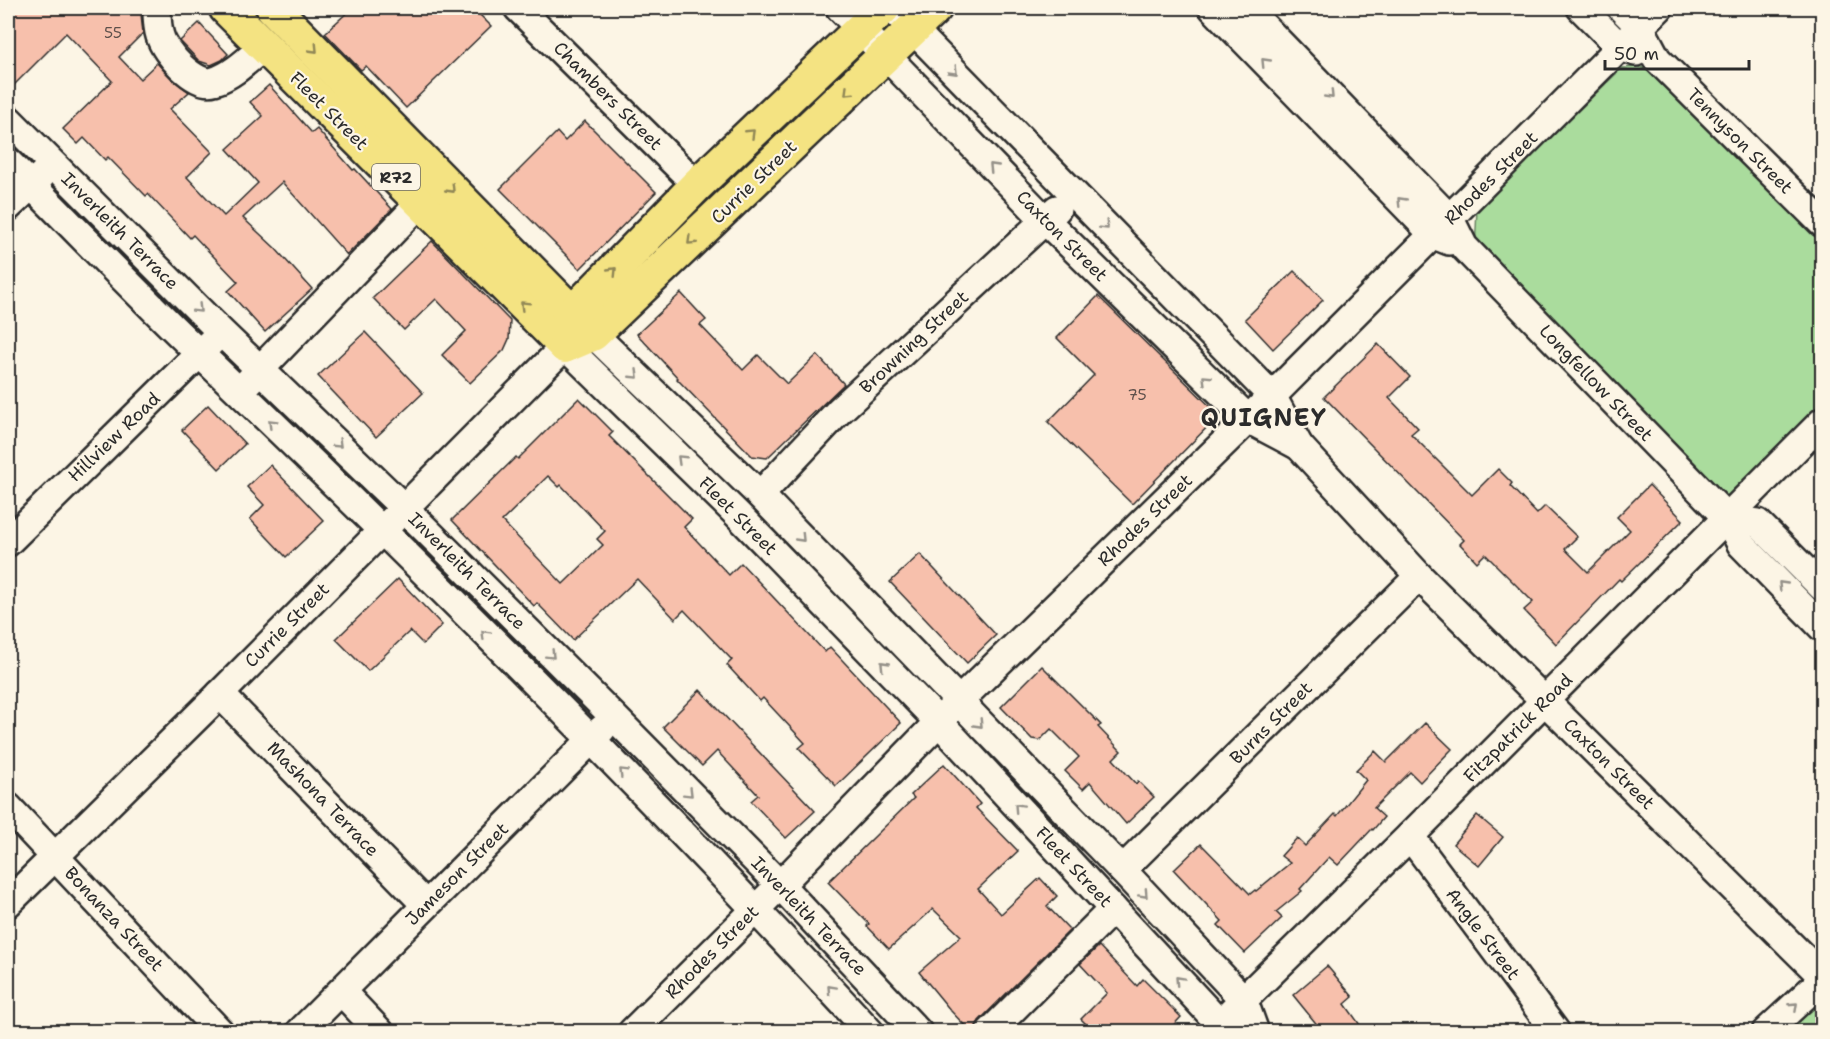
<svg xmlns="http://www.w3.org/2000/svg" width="1830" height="1039" font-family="'Shantell Sans',sans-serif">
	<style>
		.green { fill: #aadc9d; stroke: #6a8464; stroke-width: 1.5 }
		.building { fill: #f7c0ac; stroke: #2b2b2b; stroke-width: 1.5; fill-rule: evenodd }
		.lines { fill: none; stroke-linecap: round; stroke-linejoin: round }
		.minor-casing { stroke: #2b2b2b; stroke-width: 32 }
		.major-casing { stroke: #2b2b2b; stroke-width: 38 }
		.minor { stroke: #fcf5e5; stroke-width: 27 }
		.major { stroke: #f4e382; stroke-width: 33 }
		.oneway { stroke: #908756 }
		.oneway2 { stroke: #949088 }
		.labels { text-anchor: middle; stroke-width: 4.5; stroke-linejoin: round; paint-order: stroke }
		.number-label { font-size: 15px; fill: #5e504b }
		.shield { fill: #fcf5e5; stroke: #6a6863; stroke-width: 1.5 }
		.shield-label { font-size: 16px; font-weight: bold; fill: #2b2b2b }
		.street-label { font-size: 18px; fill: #2b2b2b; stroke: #fcf5e5 }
		.district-label { font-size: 24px; font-weight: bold; letter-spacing: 1.5px; fill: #2b2b2b; stroke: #fcf5e5 }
	</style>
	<rect width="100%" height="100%" fill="#fcf5e5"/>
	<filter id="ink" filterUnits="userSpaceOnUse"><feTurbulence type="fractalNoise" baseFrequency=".0167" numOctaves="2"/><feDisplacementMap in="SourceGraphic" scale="12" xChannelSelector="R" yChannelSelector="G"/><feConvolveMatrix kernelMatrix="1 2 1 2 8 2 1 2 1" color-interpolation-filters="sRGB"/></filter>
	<g filter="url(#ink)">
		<!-- green -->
		<g class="green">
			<path d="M1640,67L1655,71L1822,237V410L1731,496L1717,495L1475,251L1477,209L1622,68Z"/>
			<path d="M1816,1000L1822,1002V1031L1784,1032Z"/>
		</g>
		<!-- building -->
		<g class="building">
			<path d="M8,8H135L141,14L143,33L119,57L140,79L157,63L172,79L189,92L170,109L212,152L187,177L224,216L258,183L227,149L263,116L250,102L269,85L312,133L317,129L353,170L355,169L392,209L347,255L282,182L243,218L275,248L312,289L265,332L228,291L238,282L193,235L190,238L148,194L146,196L108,157L105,160L84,138L78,144L63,129L112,81L66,33L8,91Z"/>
			<path d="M352,8H473L491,26L406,108L366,66L361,70L325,33Z"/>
			<path d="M199,23L228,54L222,60L211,65L199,61L180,41Z"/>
			<path d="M585,121L656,192L580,269L500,189L557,132L565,141Z"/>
			<path d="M432,241L510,321L509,339L504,350L470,383L442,355L466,331L436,299L404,330L373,298Z"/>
			<path d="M1294,271L1323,300L1273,349L1245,319Z"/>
			<path d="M681,293L706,320L700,325L743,370L758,355L787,384L817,355L844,384L767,458L752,456L677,379L678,378L637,334Z"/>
			<path d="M1098,296L1219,415L1132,504L1048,422L1094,375L1057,338Z"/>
			<path d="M365,332L423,393L376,437L318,376Z"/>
			<path d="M1378,344L1410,377L1389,398L1418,428L1411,434L1472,495L1498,469L1512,483L1510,486L1537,514L1545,506L1577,537L1565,549L1588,572L1630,530L1617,517L1649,485L1683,520L1621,581L1619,579L1556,644L1524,610L1533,602L1485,554L1477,562L1460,544L1464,540L1324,397Z"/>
			<path d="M579,398L613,432L609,436L692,519L684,527L729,575L741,563L825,652L830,647L901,723L836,786L799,748L805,743L763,698L760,701L727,665L732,660L684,610L675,619L637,579L573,640L537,603L534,606L452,520L516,457L518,459ZM548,476L559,487L561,485L605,531L597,539L603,545L563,584L502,521Z"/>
			<path d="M208,405L245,444L219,469L182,430Z"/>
			<path d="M270,465L324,521L286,557L250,519L264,505L247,487Z"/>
			<path d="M920,554L996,635L967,663L890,582Z"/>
			<path d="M398,579L442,625L423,644L410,631L368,671L336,639Z"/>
			<path d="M1042,666L1101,725L1098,727L1121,751L1113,759L1136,784L1138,781L1154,797L1126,824L1090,782L1083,789L1065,771L1079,757L1051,729L1040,740L1032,739L1001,707Z"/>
			<path d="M700,690L815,811L786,838L751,801L758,795L717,751L702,766L663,727Z"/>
			<path d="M1425,723L1452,749L1420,782L1410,772L1374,808L1384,817L1373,830L1372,829L1338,865L1329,857L1300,889L1302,891L1276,912L1282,918L1245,953L1218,925L1222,921L1174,870L1201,844L1250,894L1255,890L1256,891L1290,863L1281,856L1297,838L1305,846L1335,814L1337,816L1366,780L1356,770L1375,751L1386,762Z"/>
			<path d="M944,764L980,804L976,808L1018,851L978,889L1001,914L1040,878L1057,896L1047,906L1070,930L979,1021L974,1032H971L951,1011L919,972L961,936L933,909L889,949L867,926L869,924L828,882L914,798L911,795Z"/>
			<path d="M1477,815L1503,837L1479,866L1453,844Z"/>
			<path d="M1099,946L1137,986L1143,979L1181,1017L1167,1032H1094L1081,1019L1107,993L1080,964Z"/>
			<path d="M1327,966L1353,997L1345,1004L1365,1032H1323L1293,995Z"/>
		</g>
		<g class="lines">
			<!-- minor casing -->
			<g class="minor-casing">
				<g id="minor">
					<path d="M157,8C157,16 157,27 160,36C165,53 195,87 214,81C232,76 250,58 264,46"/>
					<path d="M518,8L697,185"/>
					<path d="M840,8L1045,220L1248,419L1299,446"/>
					<path d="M892,8L1272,396L1299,446L1419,576L1822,976"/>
					<path d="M1213,8L1434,235L1449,241"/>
					<path d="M1246,8L1450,219L1464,247L1728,519L1741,544L1822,627"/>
					<path d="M1581,8L1620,47L1636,52"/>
					<path d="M1621,8L1640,27L1657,59L1822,223"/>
					<path d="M8,119L221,332L404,508L614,717L780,885L918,1032"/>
					<path d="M8,162C72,225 134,291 199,353C429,573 654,798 870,1032"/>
					<path d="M8,207L44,173"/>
					<path d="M593,334L760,495L1122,870L1243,999L1255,1032"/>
					<path d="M249,381L421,202"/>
					<path d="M760,495L839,411L1057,209"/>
					<path d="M1728,519L1758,523L1822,587"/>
					<path d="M8,542L212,341"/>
					<path d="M220,694L426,905"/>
					<path d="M8,807L220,1032"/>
					<path d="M1410,836L1556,1032"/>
					<path d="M1122,870L1419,576"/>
					<path d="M8,903L220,694L565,346L738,515L939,722L1219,1023L1241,1032"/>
					<path d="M342,992L380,1032"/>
					<path d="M1231,1012L1410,836L1822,422"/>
					<path d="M300,1032L602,729"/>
					<path d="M632,1032L780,885L958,702L1272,396L1659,8"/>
					<path d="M990,1032L1113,909"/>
					<path d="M1766,1032L1822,980"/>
				</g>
			</g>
			<!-- major casing -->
			<g class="major-casing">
				<g id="major">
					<path d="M226,8L565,346"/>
					<path d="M273,8L588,329"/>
					<path d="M565,346L593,334L935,8"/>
					<path d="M565,346L572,313L697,185L883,8"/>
				</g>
			</g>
			<!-- minor -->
			<use href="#minor" class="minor"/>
			<!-- major -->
			<use href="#major" class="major"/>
		</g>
		<!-- one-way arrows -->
		<defs><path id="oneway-chevron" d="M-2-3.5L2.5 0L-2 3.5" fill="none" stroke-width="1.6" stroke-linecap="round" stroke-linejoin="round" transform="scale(1.5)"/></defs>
		<g class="oneway">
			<use href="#oneway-chevron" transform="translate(314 49) rotate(46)"/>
			<use href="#oneway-chevron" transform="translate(848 92) rotate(136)"/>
			<use href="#oneway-chevron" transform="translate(751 133) rotate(-44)"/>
			<use href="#oneway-chevron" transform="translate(451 189) rotate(46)"/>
			<use href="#oneway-chevron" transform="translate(691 241) rotate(136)"/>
			<use href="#oneway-chevron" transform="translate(613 271) rotate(-46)"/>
			<use href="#oneway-chevron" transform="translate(524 305) rotate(-135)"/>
		</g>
		<g class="oneway2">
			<use href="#oneway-chevron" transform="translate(1265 62) rotate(-134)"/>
			<use href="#oneway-chevron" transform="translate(954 71) rotate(46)"/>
			<use href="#oneway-chevron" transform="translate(1330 95) rotate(46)"/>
			<use href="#oneway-chevron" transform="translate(993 167) rotate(-134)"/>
			<use href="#oneway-chevron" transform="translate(1401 201) rotate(-134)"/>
			<use href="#oneway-chevron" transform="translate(1105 226) rotate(45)"/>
			<use href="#oneway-chevron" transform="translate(198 309) rotate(45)"/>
			<use href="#oneway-chevron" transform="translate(635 375) rotate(44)"/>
			<use href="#oneway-chevron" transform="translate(1206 379) rotate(-136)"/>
			<use href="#oneway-chevron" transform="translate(272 423) rotate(-135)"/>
			<use href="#oneway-chevron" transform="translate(338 444) rotate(44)"/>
			<use href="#oneway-chevron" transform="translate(681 459) rotate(-136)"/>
			<use href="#oneway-chevron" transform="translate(801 538) rotate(46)"/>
			<use href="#oneway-chevron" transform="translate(1782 585) rotate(-134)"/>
			<use href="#oneway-chevron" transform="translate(485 634) rotate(-135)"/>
			<use href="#oneway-chevron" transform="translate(551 655) rotate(45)"/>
			<use href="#oneway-chevron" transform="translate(884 665) rotate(-134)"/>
			<use href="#oneway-chevron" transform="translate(979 724) rotate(46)"/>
			<use href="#oneway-chevron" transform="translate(623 772) rotate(-135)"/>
			<use href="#oneway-chevron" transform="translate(689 793) rotate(45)"/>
			<use href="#oneway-chevron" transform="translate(1018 807) rotate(-133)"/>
			<use href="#oneway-chevron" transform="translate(1144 894) rotate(47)"/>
			<use href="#oneway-chevron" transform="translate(1179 980) rotate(-133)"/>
			<use href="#oneway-chevron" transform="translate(831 989) rotate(-133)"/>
			<use href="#oneway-chevron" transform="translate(1794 1006) rotate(-43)"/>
		</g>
	</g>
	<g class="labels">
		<!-- number labels -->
		<g class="number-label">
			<text x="113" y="38">55</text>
			<text x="1137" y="400">75</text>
		</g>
		<!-- shield labels -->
		<rect class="shield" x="372" y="164" width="48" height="26" rx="4.5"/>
		<g class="shield-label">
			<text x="396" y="183">R72</text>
		</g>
		<!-- street labels -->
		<g class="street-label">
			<text transform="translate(608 96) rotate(45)" y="6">Chambers Street</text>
			<text transform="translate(329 111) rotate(45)" y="6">Fleet Street</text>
			<text transform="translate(1740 141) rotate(45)" y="6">Tennyson Street</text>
			<text transform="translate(1491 178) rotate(-45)" y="6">Rhodes Street</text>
			<text transform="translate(754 182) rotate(-44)" y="6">Currie Street</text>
			<text transform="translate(120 231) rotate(45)" y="6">Inverleith Terrace</text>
			<text transform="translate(1062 236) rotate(45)" y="6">Caxton Street</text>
			<text transform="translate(914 342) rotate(-43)" y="6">Browning Street</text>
			<text transform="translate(1596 383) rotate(46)" y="6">Longfellow Street</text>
			<text transform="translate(114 437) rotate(-44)" y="6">Hillview Road</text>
			<text transform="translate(738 516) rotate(45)" y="6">Fleet Street</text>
			<text transform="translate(1145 520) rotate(-44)" y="6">Rhodes Street</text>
			<text transform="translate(467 571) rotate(45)" y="6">Inverleith Terrace</text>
			<text transform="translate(287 625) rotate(-45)" y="6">Currie Street</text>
			<text transform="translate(1271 723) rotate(-45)" y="6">Burns Street</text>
			<text transform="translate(1518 728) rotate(-45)" y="6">Fitzpatrick Road</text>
			<text transform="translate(1609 764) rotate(45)" y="6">Caxton Street</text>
			<text transform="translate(323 799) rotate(46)" y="6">Mashona Terrace</text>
			<text transform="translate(1074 867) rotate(47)" y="6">Fleet Street</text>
			<text transform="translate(457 874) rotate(-45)" y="6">Jameson Street</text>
			<text transform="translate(809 916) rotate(46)" y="6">Inverleith Terrace</text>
			<text transform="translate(114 919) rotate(47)" y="6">Bonanza Street</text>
			<text transform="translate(1483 934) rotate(53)" y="6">Angle Street</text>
			<text transform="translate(712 952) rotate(-45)" y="6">Rhodes Street</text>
		</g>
		<!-- district labels -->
		<g class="district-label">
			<text x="1264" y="426">QUIGNEY</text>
		</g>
	</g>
	<!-- margin -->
	<rect width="1830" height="1039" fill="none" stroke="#fcf5e5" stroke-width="30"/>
	<rect x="15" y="15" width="1800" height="1009" fill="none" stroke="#2b2b2b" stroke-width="2" filter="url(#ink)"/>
	<!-- scale -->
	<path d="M1605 60v9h144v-9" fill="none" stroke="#2b2b2b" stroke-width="3"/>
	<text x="1614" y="60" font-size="18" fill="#2b2b2b" stroke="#fcf5e5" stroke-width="4.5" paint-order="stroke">50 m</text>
</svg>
